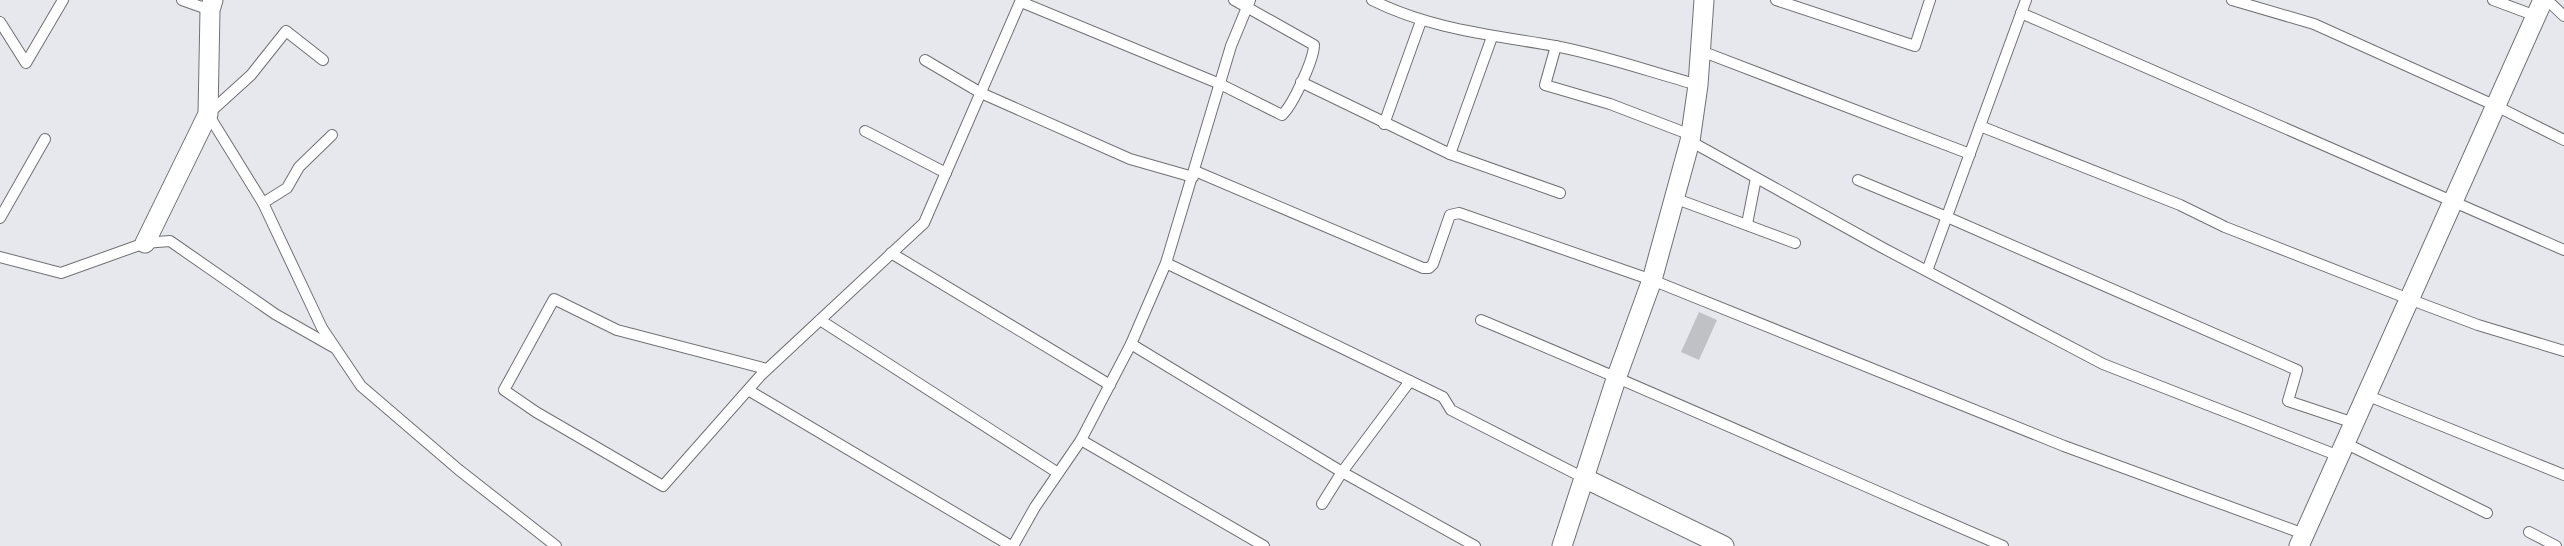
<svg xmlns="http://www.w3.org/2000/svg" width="2564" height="546" font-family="Ubuntu,sans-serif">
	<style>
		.building { fill: #c0c1c5 }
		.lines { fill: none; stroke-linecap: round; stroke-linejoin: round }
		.lane-casing { stroke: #707175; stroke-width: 12 }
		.street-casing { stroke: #707175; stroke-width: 21 }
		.lane { stroke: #fff; stroke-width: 10 }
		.street { stroke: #fff; stroke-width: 19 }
	</style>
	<rect width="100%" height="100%" fill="#e7e8ed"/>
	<!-- building -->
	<path class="building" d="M1699,312L1717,320L1699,360L1681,352Z"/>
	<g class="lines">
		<!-- lane casing -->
		<g class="lane-casing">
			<g id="lane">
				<path d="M182,0L210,10"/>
				<path d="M1372,0C1429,29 1493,35 1555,46C1603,55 1651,72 1698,85"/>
				<path d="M1776,0L1915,46L1930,0"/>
				<path d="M2232,0L2314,24L2496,106L2564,140"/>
				<path d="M2493,0L2536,16"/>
				<path d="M2547,0L2564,16"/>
				<path d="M1021,2L1220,84L1282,115C1293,105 1314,59 1314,45L1234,0"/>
				<path d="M2021,13L2564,250"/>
				<path d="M0,22L26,63L63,0"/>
				<path d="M1556,46L1545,85L1610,104L1691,135"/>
				<path d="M1701,51L1970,154"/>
				<path d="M323,60L286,31L251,75L208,114L263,203L287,188L299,167L332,135"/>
				<path d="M925,60L981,93L1130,159L1193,177"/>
				<path d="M1301,82L1450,154L1560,193"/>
				<path d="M1384,124L1421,21"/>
				<path d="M1980,126L2180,205L2225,227L2409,299L2478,325L2564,351"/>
				<path d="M865,131L946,173"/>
				<path d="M1690,141L1883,248L2103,364L2339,456"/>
				<path d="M1450,154L1492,37"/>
				<path d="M1195,171L1423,268H1429L1433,264L1450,215L1459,213L1652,280L2064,446L2304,534"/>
				<path d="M1858,180L1947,217L2297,370L2288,401L2354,423"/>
				<path d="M1674,198L1795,243"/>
				<path d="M263,203L322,328L361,386L459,470L556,546"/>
				<path d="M0,218L45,139"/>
				<path d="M1747,224L1756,178"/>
				<path d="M891,253L1110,385"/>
				<path d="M0,257L61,273L145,243L170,241L275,314L333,347"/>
				<path d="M1166,263L1443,397L1451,410L1584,478"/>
				<path d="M1927,271L2026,0"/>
				<path d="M820,320L1058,473"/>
				<path d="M1481,320C1656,393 1829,471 2003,546"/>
				<path d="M1131,344L1342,472L1475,546"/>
				<path d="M767,369L617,330L554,299L504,390L536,412L663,486L761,375L924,223L1021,0"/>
				<path d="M748,390L1011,546"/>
				<path d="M2366,395L2564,475"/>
				<path d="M1081,440L1264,546"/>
				<path d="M2345,443L2487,513"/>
				<path d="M1322,504L1342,472L1410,381"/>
				<path d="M2529,532L2556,546"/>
				<path d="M1013,546L1035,507L1081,440L1131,344L1166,263L1231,46L1250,0"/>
			</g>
		</g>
		<!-- street casing -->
		<g class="street-casing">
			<g id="street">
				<path d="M145,243L208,114L210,10L213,0"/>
				<path d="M1584,478L1724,546"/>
				<path d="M1562,546L1617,376L1652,280L1690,141L1698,85L1704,0"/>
				<path d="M2299,546L2543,0"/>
			</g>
		</g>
		<!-- lane -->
		<use href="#lane" class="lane"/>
		<!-- street -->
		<use href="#street" class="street"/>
	</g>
</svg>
